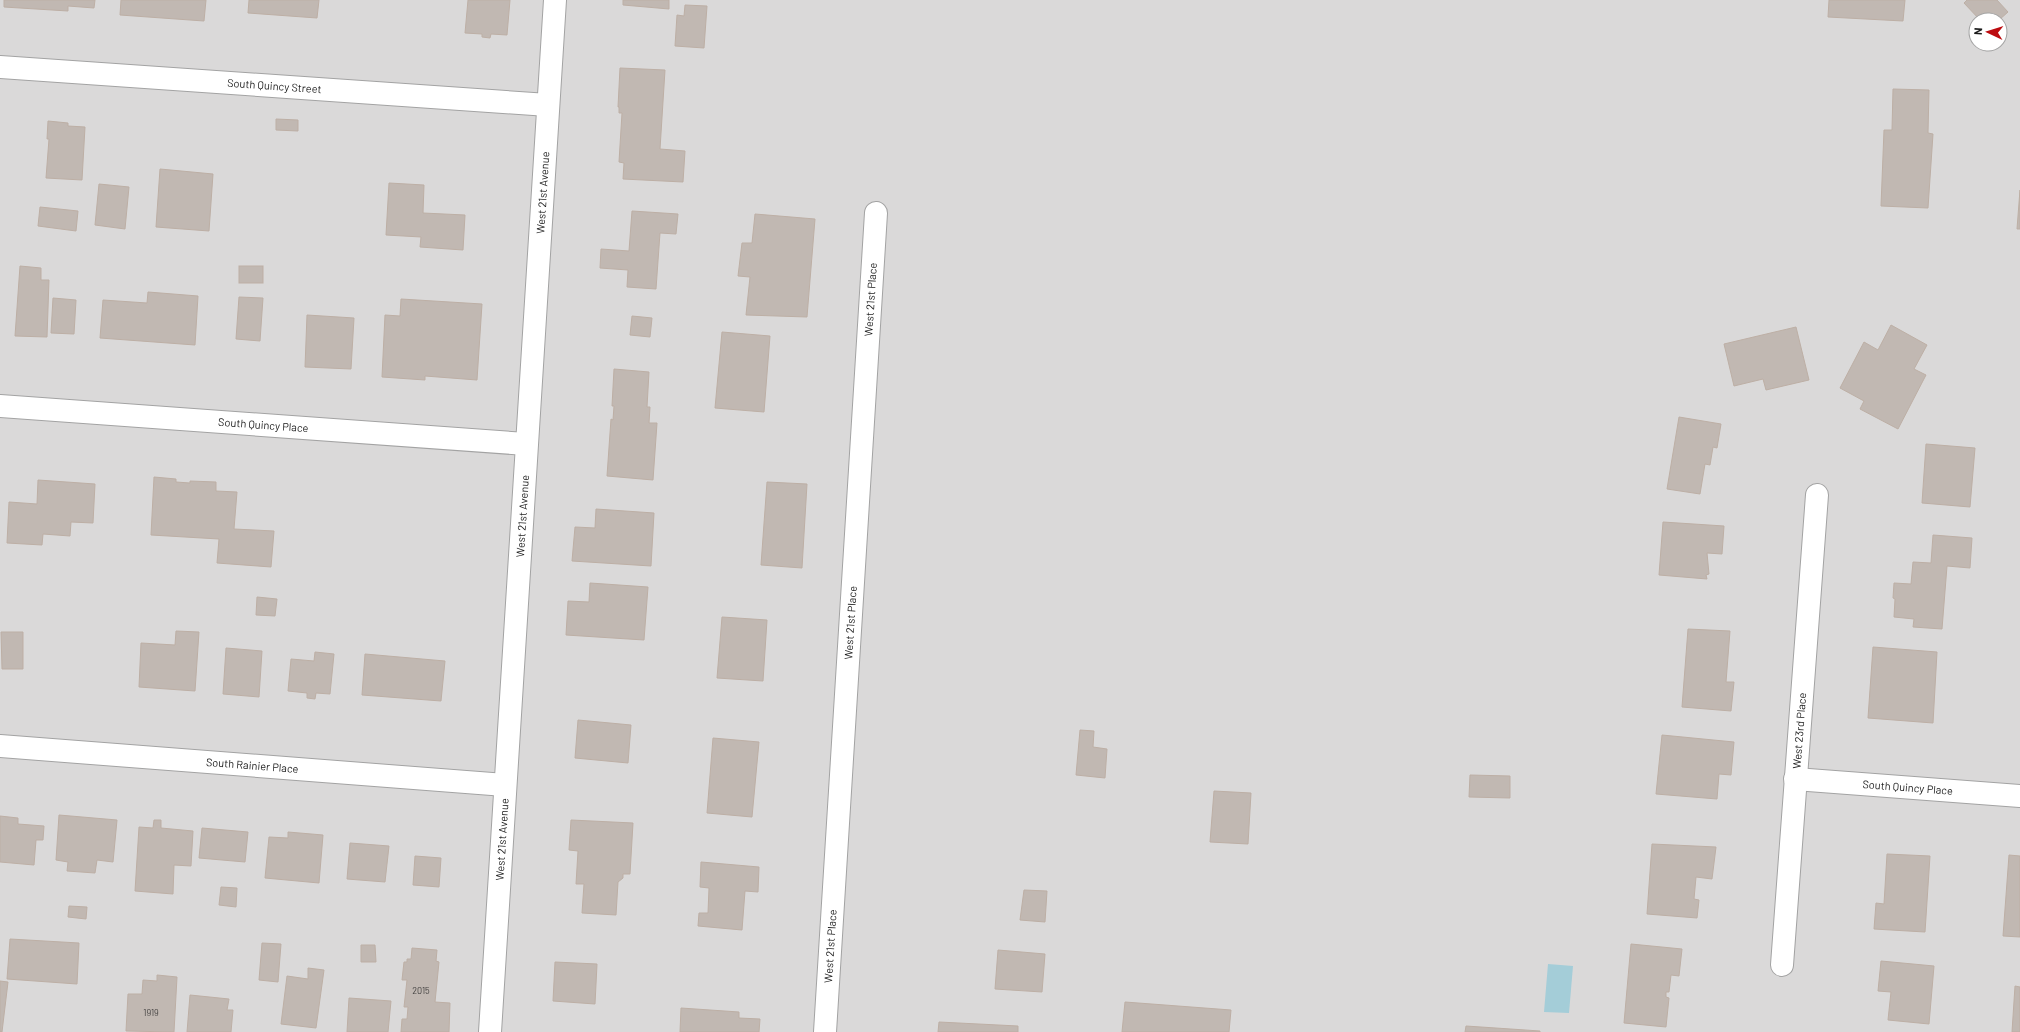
<svg xmlns="http://www.w3.org/2000/svg" width="2020" height="1032" font-family="Barlow,sans-serif">
	<style>
		.residential { fill: #dad9d9; fill-rule: evenodd }
		.water { fill: #a4cdd8 }
		.building { fill: #c1b8b2; stroke: #bdafa5 }
		.lines { fill: none; stroke-linecap: round; stroke-linejoin: round }
		.minor-casing { stroke: #a3a3a3; stroke-width: 24 }
		.minor { stroke: #fff; stroke-width: 22 }
		.labels { text-anchor: middle; stroke-width: 3.5; stroke-linejoin: round; paint-order: stroke }
		.number-label { font-size: 9px; fill: #454342 }
		.street-label { font-size: 11px; fill: #1c1c1c; stroke: #fff }
	</style>
	<rect width="100%" height="100%" fill="#ede9e2"/>
	<!-- residential -->
	<path class="residential" d="M0,0H2020V1032H0ZM1976,20H2000V44H1976Z"/>
	<!-- water -->
	<path class="water" d="M1548,964L1573,966L1569,1013L1544,1012Z"/>
	<!-- building -->
	<g class="building">
		<path d="M4,0H95L94,8L68,6V11L4,7Z"/>
		<path d="M121,0H206L204,21L120,15Z"/>
		<path d="M249,0H319L317,18L248,13Z"/>
		<path d="M468,0H510L507,35L491,34L490,38L482,37V34L465,33Z"/>
		<path d="M623,0H669V9L623,5Z"/>
		<path d="M1829,0H1905L1903,21L1828,17Z"/>
		<path d="M1967,0H1997L2008,12L1999,20H1980L1964,3Z"/>
		<path d="M685,5L707,6L704,48L675,46L677,15L684,16Z"/>
		<path d="M620,68L665,70L660,149L685,151L683,182L623,179L624,163L619,162L622,113H619V107H618Z"/>
		<path d="M1893,89L1929,90L1928,133L1933,134L1928,208L1881,206L1884,130H1892Z"/>
		<path d="M276,119L298,120V131L276,130Z"/>
		<path d="M48,121L68,123V126L85,127L82,180L46,178L49,139H47Z"/>
		<path d="M160,169L213,174L209,231L156,227Z"/>
		<path d="M389,183L424,185L423,213L465,215L463,250L420,247L421,237L386,235Z"/>
		<path d="M99,184L129,187L125,229L95,225Z"/>
		<path d="M2020,190V229H2017Z"/>
		<path d="M40,207L78,211L76,231L38,226Z"/>
		<path d="M632,211L678,214L676,234L660,233L656,289L627,287L628,270L600,268L601,249L629,251Z"/>
		<path d="M755,214L815,219L807,317L746,315L750,277L738,276L742,243H752Z"/>
		<path d="M20,266L41,268V280H49L47,337L15,336Z"/>
		<rect x="239" y="266" width="24" height="17"/>
		<path d="M148,292L198,296L195,345L100,338L103,300L147,303Z"/>
		<path d="M239,297L263,298L260,341L236,339Z"/>
		<path d="M53,298L76,300L74,334L51,333Z"/>
		<path d="M401,299L482,304L477,380L425,376V380L382,377L385,315L400,316Z"/>
		<path d="M307,315L354,318L351,369L305,367Z"/>
		<path d="M632,316L652,318L650,337L630,335Z"/>
		<path d="M1891,325L1927,345L1914,369L1926,375L1898,429L1860,409L1864,401L1840,388L1864,342L1878,350Z"/>
		<path d="M1796,327L1809,380L1766,390L1763,379L1734,386L1724,344Z"/>
		<path d="M722,332L770,336L764,412L715,408Z"/>
		<path d="M614,369L649,372L647,407H650L649,423H657L653,480L607,476L611,419L613,420L614,406H612Z"/>
		<path d="M1679,417L1721,424L1717,448L1713,447L1710,465L1705,464L1700,494L1667,489Z"/>
		<path d="M1926,444L1975,448L1970,507L1922,503Z"/>
		<path d="M154,477L176,479V482L190,483V481L216,482V491L237,492L234,529L274,531L271,567L217,563L219,539L151,535Z"/>
		<path d="M38,480L95,484L93,523L71,522L70,536L43,534L42,545L7,543L9,502L37,504Z"/>
		<path d="M767,482L807,484L802,568L761,565Z"/>
		<path d="M596,509L654,513L651,566L572,561L575,527L595,528Z"/>
		<path d="M1663,522L1724,526L1722,554L1707,553L1709,574L1706,575L1707,579L1659,575Z"/>
		<path d="M1933,535L1972,538L1970,568L1947,566L1942,629L1913,627L1914,619L1894,617L1895,599L1893,598L1894,583L1911,584L1913,562L1931,563Z"/>
		<path d="M590,583L648,587L644,640L566,635L568,601L589,602Z"/>
		<path d="M257,597L277,599L275,616L256,615Z"/>
		<path d="M722,617L767,620L763,681L717,678Z"/>
		<path d="M1688,629L1730,631L1726,682H1734L1731,711L1682,707Z"/>
		<path d="M176,631L199,632L195,691L139,687L141,643L175,645Z"/>
		<path d="M1,632H23V669H2Z"/>
		<path d="M1873,647L1937,652L1933,723L1868,718Z"/>
		<path d="M226,648L262,651L259,697L223,694Z"/>
		<path d="M315,652L334,654L330,694L316,693L315,699L307,698V693L288,691L291,659L314,661Z"/>
		<path d="M365,654L445,661L441,701L362,695Z"/>
		<path d="M578,720L631,725L628,763L575,758Z"/>
		<path d="M1080,730L1094,731L1093,747L1107,749L1105,778L1076,775Z"/>
		<path d="M1662,735L1734,742L1731,775L1719,774L1717,799L1656,794Z"/>
		<path d="M713,738L759,742L752,817L707,813Z"/>
		<path d="M1470,775L1510,776V798L1469,797Z"/>
		<path d="M1214,791L1251,793L1248,844L1210,842Z"/>
		<path d="M59,815L117,820L113,862L97,860L95,873L67,871L68,862L56,860Z"/>
		<path d="M0,816L18,818V824L44,826L43,840H36L34,865L0,862Z"/>
		<path d="M154,820H161V828L193,831L191,866L174,865L173,894L135,891L139,827L153,828Z"/>
		<path d="M571,820L633,823L630,874H623V878L618,882L616,915L582,913L584,884H576L578,851L569,850Z"/>
		<path d="M202,828L248,832L245,862L199,858Z"/>
		<path d="M288,832L323,835L319,883L265,878L269,837L288,838Z"/>
		<path d="M350,843L389,846L385,882L347,879Z"/>
		<path d="M1652,844L1716,847L1712,879L1696,877L1694,899L1699,900L1697,918L1647,914Z"/>
		<path d="M1887,854L1930,856L1925,932L1874,929L1876,903L1884,904Z"/>
		<path d="M2009,855L2020,856V937L2003,936Z"/>
		<path d="M415,856L441,858L439,887L413,885Z"/>
		<path d="M701,862L759,867L758,892L745,891L742,930L698,926L699,913H708L709,888L700,887Z"/>
		<path d="M221,887L237,888L236,907L219,905Z"/>
		<path d="M1024,890L1047,891L1045,922L1020,920Z"/>
		<path d="M69,906L87,907L86,919L68,917Z"/>
		<path d="M10,939L79,943L77,984L7,979Z"/>
		<path d="M262,943L281,944L278,982L259,980Z"/>
		<path d="M1631,944L1682,949L1679,976L1671,975L1669,992H1666V997L1669,998L1666,1027L1624,1023Z"/>
		<path d="M361,945H375L376,962H361Z"/>
		<path d="M412,948L437,950L436,961L439,962L435,1002L450,1003L449,1032H401L402,1019H407L408,1007H404L407,980H402L404,962H407V959H411Z"/>
		<path d="M998,950L1045,954L1042,992L995,989Z"/>
		<path d="M1881,961L1934,966L1929,1024L1888,1020L1891,992L1878,991Z"/>
		<path d="M555,962L597,964L595,1004L553,1001Z"/>
		<path d="M308,968L324,970L316,1028L281,1024L287,976L308,979Z"/>
		<path d="M157,975L177,977L174,1032L126,1031L128,994H142L143,980L157,981Z"/>
		<path d="M0,981L8,982L2,1032H0Z"/>
		<path d="M2015,986L2020,987V1032H2012Z"/>
		<path d="M190,995L229,999L227,1010H233L231,1032H187Z"/>
		<path d="M349,998L391,1001L388,1032H347Z"/>
		<path d="M1125,1002L1231,1010L1229,1032H1122Z"/>
		<path d="M681,1008L739,1012V1018L760,1019L759,1032H680Z"/>
		<path d="M939,1022L1018,1026V1032H938Z"/>
		<path d="M1466,1026L1540,1031V1032H1465Z"/>
	</g>
	<g class="lines">
		<!-- minor casing -->
		<g class="minor-casing">
			<g id="minor">
				<path id="s1" d="M0,67L548,105"/>
				<path id="s2" d="M0,406L526,444"/>
				<path id="s3" d="M0,746L505,785"/>
				<path id="s4" d="M1795,779L2020,796"/>
				<path id="s5" d="M1782,965L1817,495"/>
				<path id="s6" d="M490,1032L555,0"/>
				<path id="s7" d="M825,1032L876,213"/>
			</g>
		</g>
		<!-- minor -->
		<use href="#minor" class="minor"/>
	</g>
	<g class="labels">
		<!-- number labels -->
		<g class="number-label">
			<text x="421" y="994">2015</text>
			<text x="151" y="1016">1919</text>
		</g>
		<!-- street labels -->
		<g class="street-label">
			<text dy="4" stroke="none"><textPath href="#s1" startOffset="275">South Quincy Street</textPath></text>
			<text dy="4" stroke="none"><textPath href="#s6" startOffset="841">West 21st Avenue</textPath></text>
			<text dy="4" stroke="none"><textPath href="#s7" startOffset="734">West 21st Place</textPath></text>
			<text dy="4" stroke="none"><textPath href="#s2" startOffset="264">South Quincy Place</textPath></text>
			<text dy="4" stroke="none"><textPath href="#s6" startOffset="517">West 21st Avenue</textPath></text>
			<text dy="4" stroke="none"><textPath href="#s7" startOffset="410">West 21st Place</textPath></text>
			<text dy="4" stroke="none"><textPath href="#s5" startOffset="235">West 23rd Place</textPath></text>
			<text dy="4" stroke="none"><textPath href="#s3" startOffset="253">South Rainier Place</textPath></text>
			<text dy="4" stroke="none"><textPath href="#s4" startOffset="113">South Quincy Place</textPath></text>
			<text dy="4" stroke="none"><textPath href="#s6" startOffset="193">West 21st Avenue</textPath></text>
			<text dy="4" stroke="none"><textPath href="#s7" startOffset="86">West 21st Place</textPath></text>
		</g>
	</g>
	<!-- north arrow -->
	<g transform="translate(1988 32) rotate(274)"><circle r="19" fill="#ffffff" stroke="#a4a4a4"/>
	<path d="M0-3L7 15L0 10L-7 15Z" fill="#bc0b0f"/>
	<text y="-6" font-size="11" font-weight="bold" text-anchor="middle" fill="#1c1c1c">N</text>
	</g>
</svg>
